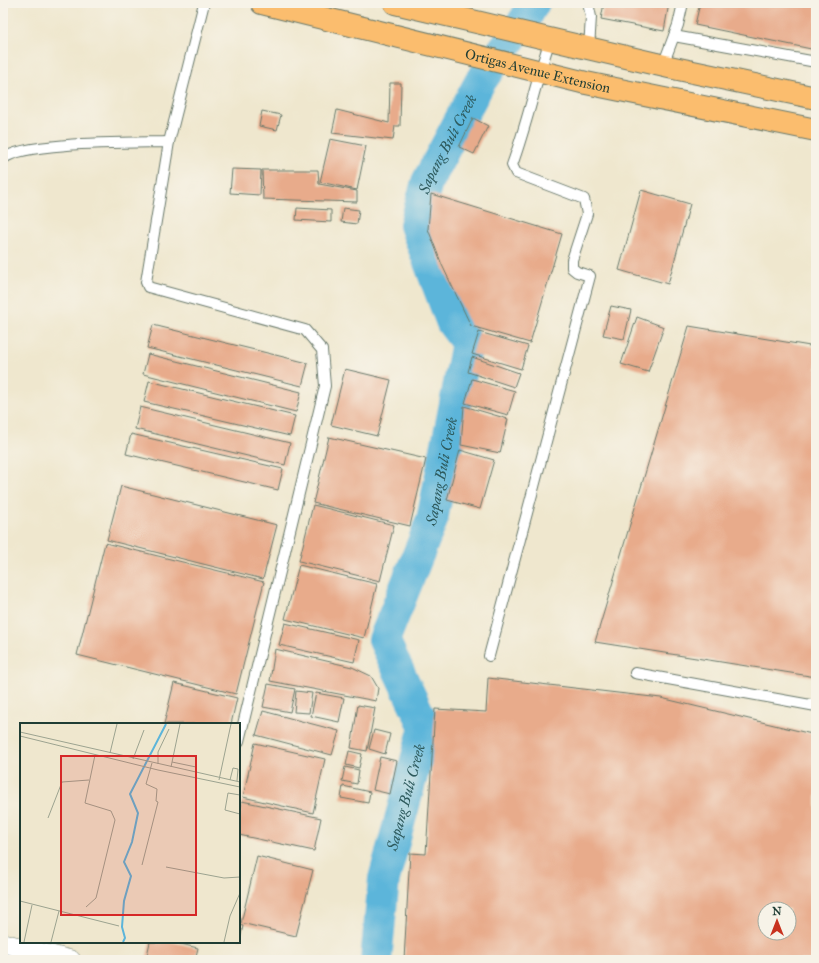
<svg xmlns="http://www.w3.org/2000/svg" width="819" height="963" font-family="'IM FELL Great Primer',serif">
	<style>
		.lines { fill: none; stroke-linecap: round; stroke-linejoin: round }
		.river { stroke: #5cb5da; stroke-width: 32 }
		.building { fill: #e8ab8b; fill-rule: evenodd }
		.service-casing { stroke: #68786a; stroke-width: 12 }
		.minor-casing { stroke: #68786a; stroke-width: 20 }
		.primary-casing { stroke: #68786a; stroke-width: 24 }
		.service { stroke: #fff; stroke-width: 10 }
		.minor { stroke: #fff; stroke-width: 19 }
		.primary { stroke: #fbbd6e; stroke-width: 22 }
		.labels { text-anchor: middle; stroke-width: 3; stroke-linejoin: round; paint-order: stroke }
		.street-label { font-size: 14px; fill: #1f3d34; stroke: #f7f3e8 }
		.water-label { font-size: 15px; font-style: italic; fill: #2e5b5e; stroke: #f7f3e8 }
		.inset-river { fill: none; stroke: #5cb5da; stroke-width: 2 }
		.inset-road { fill: none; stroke: #9ca390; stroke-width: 1 }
		.view { fill: #d62828; fill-opacity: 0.15; stroke: #d62828; stroke-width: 2 }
		.inset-edge { fill: none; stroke: #1f3d34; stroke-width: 2 }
	</style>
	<rect width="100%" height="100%" fill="#f7f3e8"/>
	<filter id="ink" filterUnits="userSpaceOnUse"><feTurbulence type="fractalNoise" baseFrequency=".025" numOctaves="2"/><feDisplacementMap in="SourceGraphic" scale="8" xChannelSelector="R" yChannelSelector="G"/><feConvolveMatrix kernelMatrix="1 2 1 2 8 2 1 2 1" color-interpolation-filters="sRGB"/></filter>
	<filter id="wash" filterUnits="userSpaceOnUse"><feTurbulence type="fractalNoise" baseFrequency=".012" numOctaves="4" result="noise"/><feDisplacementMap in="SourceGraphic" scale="16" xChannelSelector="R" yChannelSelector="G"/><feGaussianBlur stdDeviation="0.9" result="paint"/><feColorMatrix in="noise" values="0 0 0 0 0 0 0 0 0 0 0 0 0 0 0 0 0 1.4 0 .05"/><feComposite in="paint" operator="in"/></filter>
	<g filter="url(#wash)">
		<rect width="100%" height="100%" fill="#efe7ce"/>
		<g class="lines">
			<!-- river -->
			<path class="river" id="s1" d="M376,960L384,879L425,727L384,640L432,520L467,343L452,323L415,225L427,182L480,82L525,19L534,3"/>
		</g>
		<g id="blocks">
			<!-- building -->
			<g class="building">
				<path d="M604,3H669L664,31L601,19Z"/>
				<path d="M700,3H816V50L695,25Z"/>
				<path d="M390,83H401L400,126H395L393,140L332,133L337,110L389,123Z"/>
				<path d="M262,111L281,115L277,130L259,126Z"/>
				<path d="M473,118L488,126L474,154L459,147Z"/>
				<path d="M330,139L366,146L357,190L320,182Z"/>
				<path d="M232,169L261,170L260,195L230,193Z"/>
				<path d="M262,170H318L319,184L357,191V202L263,199Z"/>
				<path d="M641,190L690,204L668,284L619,270Z"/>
				<path d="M431,194L562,234L530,343L471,326L442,265L428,229Z"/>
				<path d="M297,208L331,210V222L296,220Z"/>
				<path d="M343,208L359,210L357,224L341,222Z"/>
				<path d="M611,306L631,310L624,339L603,335Z"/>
				<path d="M637,317L664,327L648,372L621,364Z"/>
				<path d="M153,325L308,363L302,386L147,348Z"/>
				<path d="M689,326L816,347V677L595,642Z"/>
				<path d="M479,332L528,346L521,369L472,354Z"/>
				<path d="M148,354L301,392L296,412L143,374Z"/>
				<path d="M472,357L519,373L514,387L468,372Z"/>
				<path d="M345,369L391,380L377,436L331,425Z"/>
				<path d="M472,379L515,391L508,415L465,403Z"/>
				<path d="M149,381L295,416L290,436L144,402Z"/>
				<path d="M464,406L508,419L500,453L461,445Z"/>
				<path d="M140,407L290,443L285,465L135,429Z"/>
				<path d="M131,434L283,469L278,490L126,454Z"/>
				<path d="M329,437L426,459L410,526L313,503Z"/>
				<path d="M460,450L494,460L480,509L447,500Z"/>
				<path d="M121,486L277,525L263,579L107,540Z"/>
				<path d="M313,505L394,525L380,581L299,561Z"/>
				<path d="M105,543L264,582L236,694L77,655Z"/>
				<path d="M299,565L377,584L364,638L285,619Z"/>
				<path d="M285,623L359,640L354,662L279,645Z"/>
				<path d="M275,649L352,667L371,676L378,688L376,701L270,681Z"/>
				<path d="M488,678L661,698L816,735V960H404L410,853L426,854L435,709L486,712ZM765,909H789V933H765Z"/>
				<path d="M174,683L237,698L231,724H164Z"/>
				<path d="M268,684L295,689L290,712L263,707Z"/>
				<path d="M296,691L312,693L309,713L294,712Z"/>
				<path d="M316,693L344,698L339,722L311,716Z"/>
				<path d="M358,705L375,708L367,751L351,748Z"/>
				<path d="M263,711L339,731L332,755L256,735Z"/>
				<path d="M374,730L390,734L385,754L369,749Z"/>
				<path d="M255,743L325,759L313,813L243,797Z"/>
				<path d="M349,751L362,754L359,768L346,765Z"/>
				<path d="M380,757L397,761L390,794L373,790Z"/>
				<path d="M345,767L359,770L357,784L342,781Z"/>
				<path d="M343,786L370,792L368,803L341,798Z"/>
				<path d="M242,801L321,818L314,851L239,835V815Z"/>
				<path d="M257,856L313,870L296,936L241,923Z"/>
				<path d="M239,925L243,926L240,939H239Z"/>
				<path d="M150,942H172L198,948L195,960H146Z"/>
				<path d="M5,956L18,959V960H5Z"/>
			</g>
		</g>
	</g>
	<g filter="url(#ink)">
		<use href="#blocks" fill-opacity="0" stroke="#68786a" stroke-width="1"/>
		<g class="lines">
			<!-- service casing -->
			<g class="service-casing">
				<g id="service">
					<path d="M204,3L169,142L146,282L148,287L305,330L322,350L325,386L239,741"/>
					<path d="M588,3L591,17L589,48"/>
					<path d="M674,36L816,62"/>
					<path d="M663,65L678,25L683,3"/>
					<path d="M3,159C22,141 138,143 169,142"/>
					<path d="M489,656L590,276L577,272L572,268V260L587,214L584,199L516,173L512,165C527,124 536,81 550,40"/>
					<path d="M635,673L816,706"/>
				</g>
			</g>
			<!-- minor casing -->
			<g class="minor-casing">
				<path id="minor" d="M3,943L71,960"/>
			</g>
			<!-- primary casing -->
			<g class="primary-casing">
				<g id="primary">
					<path id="s2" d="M262,3L586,83L816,130"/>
					<path d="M395,3L669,67L816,98"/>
				</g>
			</g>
			<!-- service -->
			<use href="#service" class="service"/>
			<!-- minor -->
			<use href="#minor" class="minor"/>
			<!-- primary -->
			<use href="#primary" class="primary"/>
		</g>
	</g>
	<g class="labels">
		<!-- street labels -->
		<g class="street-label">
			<text dy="5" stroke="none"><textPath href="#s2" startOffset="284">Ortigas Avenue Extension</textPath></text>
		</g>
		<!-- water labels -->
		<g class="water-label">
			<text dy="5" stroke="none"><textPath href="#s1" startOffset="862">Sapang Buli Creek</textPath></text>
			<text dy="5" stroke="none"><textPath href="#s1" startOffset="514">Sapang Buli Creek</textPath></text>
			<text dy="5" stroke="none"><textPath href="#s1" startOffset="166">Sapang Buli Creek</textPath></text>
		</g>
	</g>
	<!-- overview -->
	<g transform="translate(20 723)">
		<rect width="220" height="220" fill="#efe7ce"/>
		<path class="inset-river" d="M103,219L105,215L102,204L104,178L111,153L104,139L112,119L118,90L110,71L146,1"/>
		<path class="inset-road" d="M0,9L220,59M0,13L138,47L220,64M90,30L97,1M113,36L124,7M152,39L176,44M138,41V29L149,6M151,44L160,1M199,57L211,1M210,57L213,45L218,46L217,58M220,72L208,70L205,87L220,91M28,95L42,59L69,57M122,142L138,79L136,78L137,66L126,61L132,40M146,144L204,155L220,154M0,178L99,203M66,184L76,175L95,97L91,88L65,80L75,32M4,219L12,182M31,219L39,188M204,219L210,193L220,170"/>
		<path class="view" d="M41,33H176V192H41Z"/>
		<rect width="220" height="220" class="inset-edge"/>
	</g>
	<!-- margin -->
	<rect width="819" height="963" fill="none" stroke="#f7f3e8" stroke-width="16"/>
	<!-- north arrow -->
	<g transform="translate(777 921)"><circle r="19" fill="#f7f3e8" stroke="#a1aaa0"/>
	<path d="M0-3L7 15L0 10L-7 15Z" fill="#c8321e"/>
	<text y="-6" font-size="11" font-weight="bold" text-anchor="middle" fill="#1f3d34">N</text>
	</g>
</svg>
